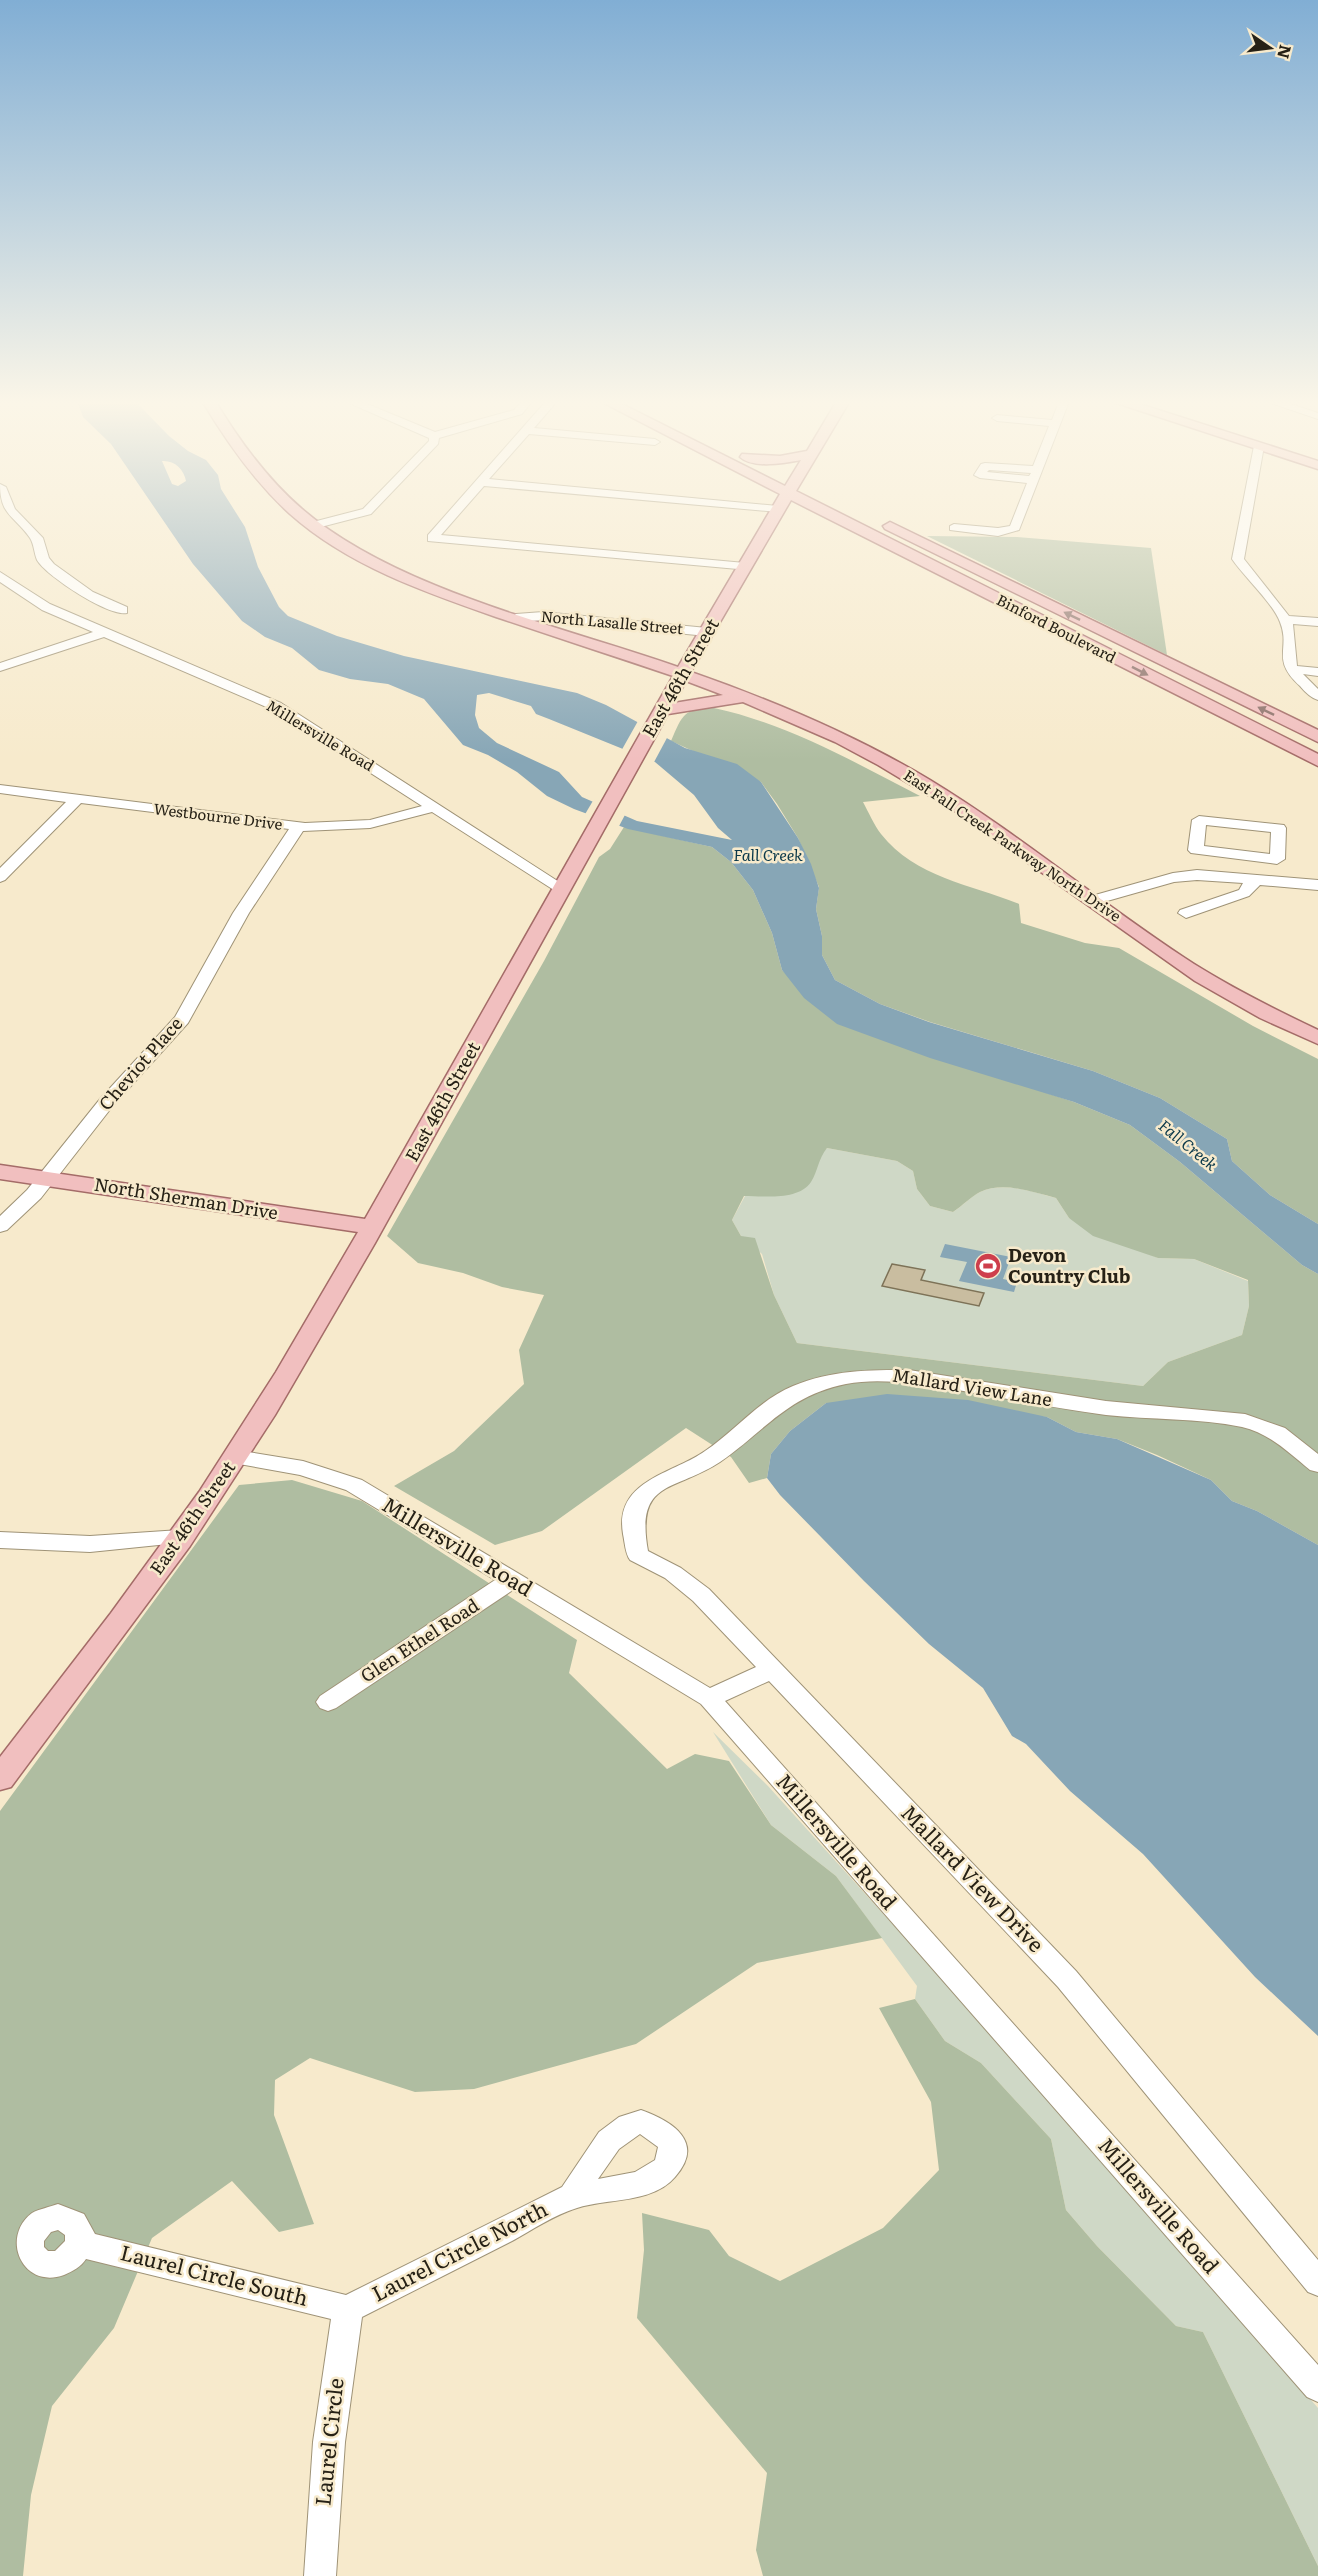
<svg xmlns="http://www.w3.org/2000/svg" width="1318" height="2576" font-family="Literata,serif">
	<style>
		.green { fill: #cfd8c6 }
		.forest { fill: #afbda1; fill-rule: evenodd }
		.water { fill: #87a6b6; fill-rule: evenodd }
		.pier { fill: #f7eacc }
		.building { fill: #c9bda0; stroke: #7d7257; stroke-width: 1.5 }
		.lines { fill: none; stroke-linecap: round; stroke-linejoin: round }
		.minor-casing { stroke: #9f9377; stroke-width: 2 }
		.major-casing { stroke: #a46c68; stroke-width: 3 }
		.minor { fill: #fff; fill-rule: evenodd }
		.major { fill: #f1bfbf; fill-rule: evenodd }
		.oneway { fill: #8c706a }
		.labels { text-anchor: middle; stroke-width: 5; stroke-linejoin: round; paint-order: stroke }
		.far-street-label { font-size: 15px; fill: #262116; stroke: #f7eacc }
		.far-water-label { font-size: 16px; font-style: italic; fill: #0a384a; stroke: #f7eacc }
		.street-label { font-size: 18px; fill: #262116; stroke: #f7eacc }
		.poi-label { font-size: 18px; font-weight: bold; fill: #262116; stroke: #f7eacc; text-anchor: start }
		.near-street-label { font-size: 21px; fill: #262116; stroke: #f7eacc }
	</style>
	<rect width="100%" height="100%" fill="#f7eacc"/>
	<!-- green -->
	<g class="green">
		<path d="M827,1148L897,1161L913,1171L917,1189L930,1206L953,1212C961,1207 973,1195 980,1192C1004,1181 1033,1192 1056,1198L1069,1218L1158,1258L1194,1259L1248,1281L1249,1306L1242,1335L1168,1362L1143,1386L797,1343L774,1295L762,1254L741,1236L732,1220L745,1196H780L811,1181L819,1157Z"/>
		<path d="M713,1732L768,1786L987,2029L1318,2408V2566L1203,2332L1176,2326L1097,2246L1066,2210L1051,2139L981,2063L945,2041L915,1999L917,1986L836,1876L771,1825Z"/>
	</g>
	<!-- forest -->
	<g class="forest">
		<path d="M927,536L1017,537L1151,548L1167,655Z"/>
		<path d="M714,708C788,724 854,762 920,796L863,802C869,813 874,825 881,834C916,878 970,884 1019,904L1021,923L1085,943L1119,948L1253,1026L1318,1059V1224L1270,1195L1232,1161L1227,1139L1160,1098L1093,1071L930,1022L880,1004L835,980L822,955V936L816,909L819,887L798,838L777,804L761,782L671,741C683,714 683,709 714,708Z"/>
		<path d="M624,827L712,847L731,862L753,890L772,933L782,970L837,1023L1074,1102L1130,1125L1180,1162L1302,1265L1318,1274V1545L1257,1511L1232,1501L1211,1480L1157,1455L1117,1439L1076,1432L1047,1417L826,1403L790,1431L771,1454L767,1478L749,1483L731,1457L686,1428L542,1531L495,1545L394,1486L454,1451L524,1384L519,1350L544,1295L502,1287L463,1273L418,1263L387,1236L544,961L599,857L610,849ZM827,1148L897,1161L913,1171L917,1189L930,1206L953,1212C962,1206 972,1196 980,1192C1004,1181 1032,1192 1056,1198L1069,1218L1093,1236L1158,1258L1194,1259L1248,1280L1249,1306L1242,1335L1168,1362L1143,1386L797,1343L774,1295L755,1238L741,1236L732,1220L744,1196C764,1196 798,1201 811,1182C818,1171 818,1159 827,1148Z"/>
		<path d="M292,1480L362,1501L577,1640L569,1673L667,1769L695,1754L729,1761L771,1825L836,1876L882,1938L757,1963L636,2044L474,2089L415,2092L310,2058L275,2080L274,2115L314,2224L279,2232L232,2181L152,2238L114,2328L52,2406L31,2495L23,2576H0V1811L239,1485Z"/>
		<path d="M915,1999L945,2041L981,2063L1051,2139L1066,2210L1097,2246L1176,2326L1203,2332L1318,2566V2576H763L756,2550L767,2473L637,2318L644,2250L642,2213L709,2230L729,2256L780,2281L883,2228L939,2170L931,2102L879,2008Z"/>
	</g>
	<!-- water -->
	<g class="water">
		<path d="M76,399H133L169,436L188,451L206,460L218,475L221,489L245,527L258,567L279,607L288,616L337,636L404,656L577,693L606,705L685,748L737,764L761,782L798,838L811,864L819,888L816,909L822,936V955L835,980L880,1004L929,1022L1093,1071L1160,1098L1227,1139L1232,1161L1270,1195L1318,1224V1274L1302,1265L1180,1162L1130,1125L1074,1102L930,1058L837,1024L804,998L782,970L772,933L753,890L731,862L712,847L628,829L574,809L547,796L517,772L488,755L463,745L424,699L388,684L350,679L319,670L292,648L265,637L242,621L193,564L111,444L83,417ZM162,461C174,460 184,469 186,481L178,486L172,484ZM489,693L531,706L536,714L549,719L655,762L694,795L718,828L732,840L637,821L582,797L559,772L497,743L479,728L475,715L477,695Z"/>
		<path d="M945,1244L1011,1257L1003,1279L1017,1282L1014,1292L959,1281L967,1262L940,1257Z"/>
		<path d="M887,1394L968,1400L1047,1417L1076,1432L1117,1439L1211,1480L1232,1501L1257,1511L1318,1545V2036L1255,1977L1143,1854L1070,1791L1026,1744L1012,1736L983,1688L929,1644L864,1581L780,1495L767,1478L771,1454L790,1431L826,1403Z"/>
	</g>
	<!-- pier -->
	<g class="pier">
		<path d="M638,721L668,736L653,764L620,753Z"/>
		<path d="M594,799L626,813L618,828L584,816Z"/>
	</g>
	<!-- building -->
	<path class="building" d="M892,1264L925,1270L921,1280L984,1293L979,1306L882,1286Z"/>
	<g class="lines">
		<!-- minor casing -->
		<g class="minor-casing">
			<g id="minor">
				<path d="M340,399H355L435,432L514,410L523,399H534L522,414L439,438L438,444L371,514L313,529L309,527V523L363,509L429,441V438Z"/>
				<path d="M548,399H559L534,428L655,439L660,442L655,445L529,434L489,479L778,506L784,509L778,512L484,486L441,535L745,563L751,567L749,570L428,541V535Z"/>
				<path d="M1060,399H1070L1019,530L998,536L950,530V526L954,524L998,528L1010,526L1027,483L980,478L974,475L981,464L985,463L1033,466L1049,426L997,421L992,418L997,415L1052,420ZM989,470L1031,473L1029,476L987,472Z"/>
				<path d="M1259,399H1276L1318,413V419Z"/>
				<path d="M1259,443L1264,446L1244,559L1289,616L1318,618V626L1293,624L1297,666L1318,668V676L1303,674L1318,689V700C1311,698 1305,692 1300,686C1270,659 1291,649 1280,622C1272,602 1245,578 1232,559L1254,446Z"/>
				<path d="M0,484L6,487L15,509L43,538L49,558L54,564L93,592L127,607V613C109,617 46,576 37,560C34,553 34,544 30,538C14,515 0,516 0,484Z"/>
				<path d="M0,572L50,604L281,703L570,889L567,892H557L432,812L370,828L303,831L249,913L188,1023L112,1107L41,1198L7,1230L0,1232V1216L27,1190L100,1099L175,1017L233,913L289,829L81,803L5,880L0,882V868L66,802L0,793V785L305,823L370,820L422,806L271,709L104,637L0,671V663L93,632L42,610L0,582Z"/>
				<path d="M543,612L707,628L713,632L707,636L543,620L516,622L510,618L516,614Z"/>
				<path d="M1199,816L1284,825L1286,828L1285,859L1277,864L1191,853L1188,850L1192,820ZM1206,825L1271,832L1270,854L1204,846Z"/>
				<path d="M1197,870L1318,880V890L1260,885L1249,896L1186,918L1178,913L1180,910L1239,890L1243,883L1197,880L1174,882L1093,905L1085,900L1088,897L1173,873Z"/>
				<path d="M909,1370L1106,1401L1245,1414L1285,1428L1318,1454V1472L1310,1470C1289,1453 1269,1433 1242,1427C1198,1418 1151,1420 1106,1415C1057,1408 1008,1399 958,1390C923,1385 882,1377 846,1384C787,1396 765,1431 720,1462C675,1492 635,1479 648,1551L681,1568L709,1589L1076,1971L1318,2260V2296L1308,2292L1058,1987L769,1681L725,1701L1318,2365V2402L1307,2397L701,1704L513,1590L336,1708L328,1711L320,1708L316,1702L320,1696L495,1580L346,1490L300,1475L228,1462L225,1457L228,1452L236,1450L303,1461L362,1480L710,1688L756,1667L693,1601L665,1578L630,1560C625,1553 625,1543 623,1534C614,1480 673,1474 705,1451C735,1431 759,1400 793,1386C831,1370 869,1370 909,1370Z"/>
				<path d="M180,1530L188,1532L191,1537L188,1542L90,1552L0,1548V1532L90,1536Z"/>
				<path d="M641,2110C672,2121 706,2142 675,2177C652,2204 607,2198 577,2208C554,2215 532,2230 512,2241C462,2266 412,2292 362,2317L345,2442L336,2576H304L313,2442L331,2319L86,2259C81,2267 73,2271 64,2275C22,2290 0,2237 32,2213C39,2209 50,2207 58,2204L84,2214L95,2234L346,2295L562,2187L599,2132L619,2117ZM640,2134L658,2147L655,2160L635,2172L598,2179L619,2149ZM58,2230L65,2235V2241L55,2251H48L44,2247V2241L51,2232Z"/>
			</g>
		</g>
		<!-- major casing -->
		<g class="major-casing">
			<g id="major">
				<path d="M201,399H214C238,439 266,478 302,509C396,590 561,626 678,667L780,494L596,399H612L785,486L801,460C785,463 753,469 740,457L742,454L780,456L807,451L838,399H851L796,491L1318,754V766L791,500L691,672C774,701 855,735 930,780C1022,836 1104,906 1194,964C1234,989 1276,1010 1318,1030V1044L1260,1018L1195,981L956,812L878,765L835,742L743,702L668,714L375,1243L275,1415L190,1546L11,1787L0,1790V1757L111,1613L199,1492L276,1372L358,1232L0,1179V1165L365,1219L673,676C614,656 555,637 496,617C424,592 347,565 290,514C254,481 226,441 201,399ZM686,681L723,695L674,703Z"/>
				<path d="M1104,399H1124L1318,461V469Z"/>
				<path d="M890,522L1318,730V742L885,529L883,526Z"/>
			</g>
		</g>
		<!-- minor -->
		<use href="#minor" class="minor"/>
		<!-- major -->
		<use href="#major" class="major"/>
	</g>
	<!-- one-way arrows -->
	<defs><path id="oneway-solid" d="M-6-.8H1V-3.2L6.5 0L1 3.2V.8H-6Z" transform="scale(1.5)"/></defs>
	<g class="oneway">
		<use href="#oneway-solid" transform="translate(1072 616) rotate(-154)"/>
		<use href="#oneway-solid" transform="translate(1140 671) rotate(27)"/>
		<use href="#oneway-solid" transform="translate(1266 711) rotate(-154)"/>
	</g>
	<!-- sky -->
	<linearGradient id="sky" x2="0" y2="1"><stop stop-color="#81aed4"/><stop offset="0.53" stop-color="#fbf6e8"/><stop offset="1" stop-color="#fbf6e8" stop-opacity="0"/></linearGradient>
	<rect width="1318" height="760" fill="url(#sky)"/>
	<!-- icons -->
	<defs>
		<g id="stadium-disc" transform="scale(1.35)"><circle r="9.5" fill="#ce3e4c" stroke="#f7eacc"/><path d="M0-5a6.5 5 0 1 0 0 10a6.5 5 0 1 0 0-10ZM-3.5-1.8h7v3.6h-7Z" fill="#fff"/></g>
	</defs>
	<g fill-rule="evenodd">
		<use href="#stadium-disc" x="988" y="1266"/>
	</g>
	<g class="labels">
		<!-- far-street labels -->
		<g class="far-street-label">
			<text transform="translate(612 623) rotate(5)" y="5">North Lasalle Street</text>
			<text transform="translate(1056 629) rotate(27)" y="5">Binford Boulevard</text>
			<text transform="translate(320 736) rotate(31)" y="5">Millersville Road</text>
			<text transform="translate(218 817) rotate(7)" y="5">Westbourne Drive</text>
			<text transform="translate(1012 846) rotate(34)" y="5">East Fall Creek Parkway North Drive</text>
		</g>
		<!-- far-water labels -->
		<g class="far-water-label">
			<text x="768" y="861">Fall Creek</text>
			<text transform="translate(1188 1145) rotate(39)" y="6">Fall Creek</text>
		</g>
		<!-- street labels -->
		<g class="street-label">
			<text transform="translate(681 678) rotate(-60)" y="6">East 46th Street</text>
			<text transform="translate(141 1064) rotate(-49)" y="6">Cheviot Place</text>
			<text transform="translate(443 1102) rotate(-61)" y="6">East 46th Street</text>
			<text transform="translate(186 1199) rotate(9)" y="6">North Sherman Drive</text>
			<text transform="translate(972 1388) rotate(9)" y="6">Mallard View Lane</text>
			<text transform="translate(193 1518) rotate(-55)" y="6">East 46th Street</text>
			<text transform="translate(420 1641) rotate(-33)" y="6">Glen Ethel Road</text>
		</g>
		<!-- poi labels -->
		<g class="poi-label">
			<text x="1008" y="1262">Devon<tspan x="1008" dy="21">Country Club</tspan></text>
		</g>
		<!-- near-street labels -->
		<g class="near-street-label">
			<text transform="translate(457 1547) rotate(31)" y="7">Millersville Road</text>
			<text transform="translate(836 1842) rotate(49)" y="7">Millersville Road</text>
			<text transform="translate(972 1879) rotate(46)" y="7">Mallard View Drive</text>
			<text transform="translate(1158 2206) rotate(49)" y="7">Millersville Road</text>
			<text transform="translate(460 2252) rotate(-27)" y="7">Laurel Circle North</text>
			<text transform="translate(214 2276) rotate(14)" y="7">Laurel Circle South</text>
			<text transform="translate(330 2442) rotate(-84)" y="7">Laurel Circle</text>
		</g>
	</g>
	<!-- north arrow -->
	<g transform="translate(1270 48) rotate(104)" stroke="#f7eacc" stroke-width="4.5" paint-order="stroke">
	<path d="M0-4.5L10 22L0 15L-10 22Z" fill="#262116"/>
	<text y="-9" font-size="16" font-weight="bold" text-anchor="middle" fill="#262116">N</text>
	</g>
</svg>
